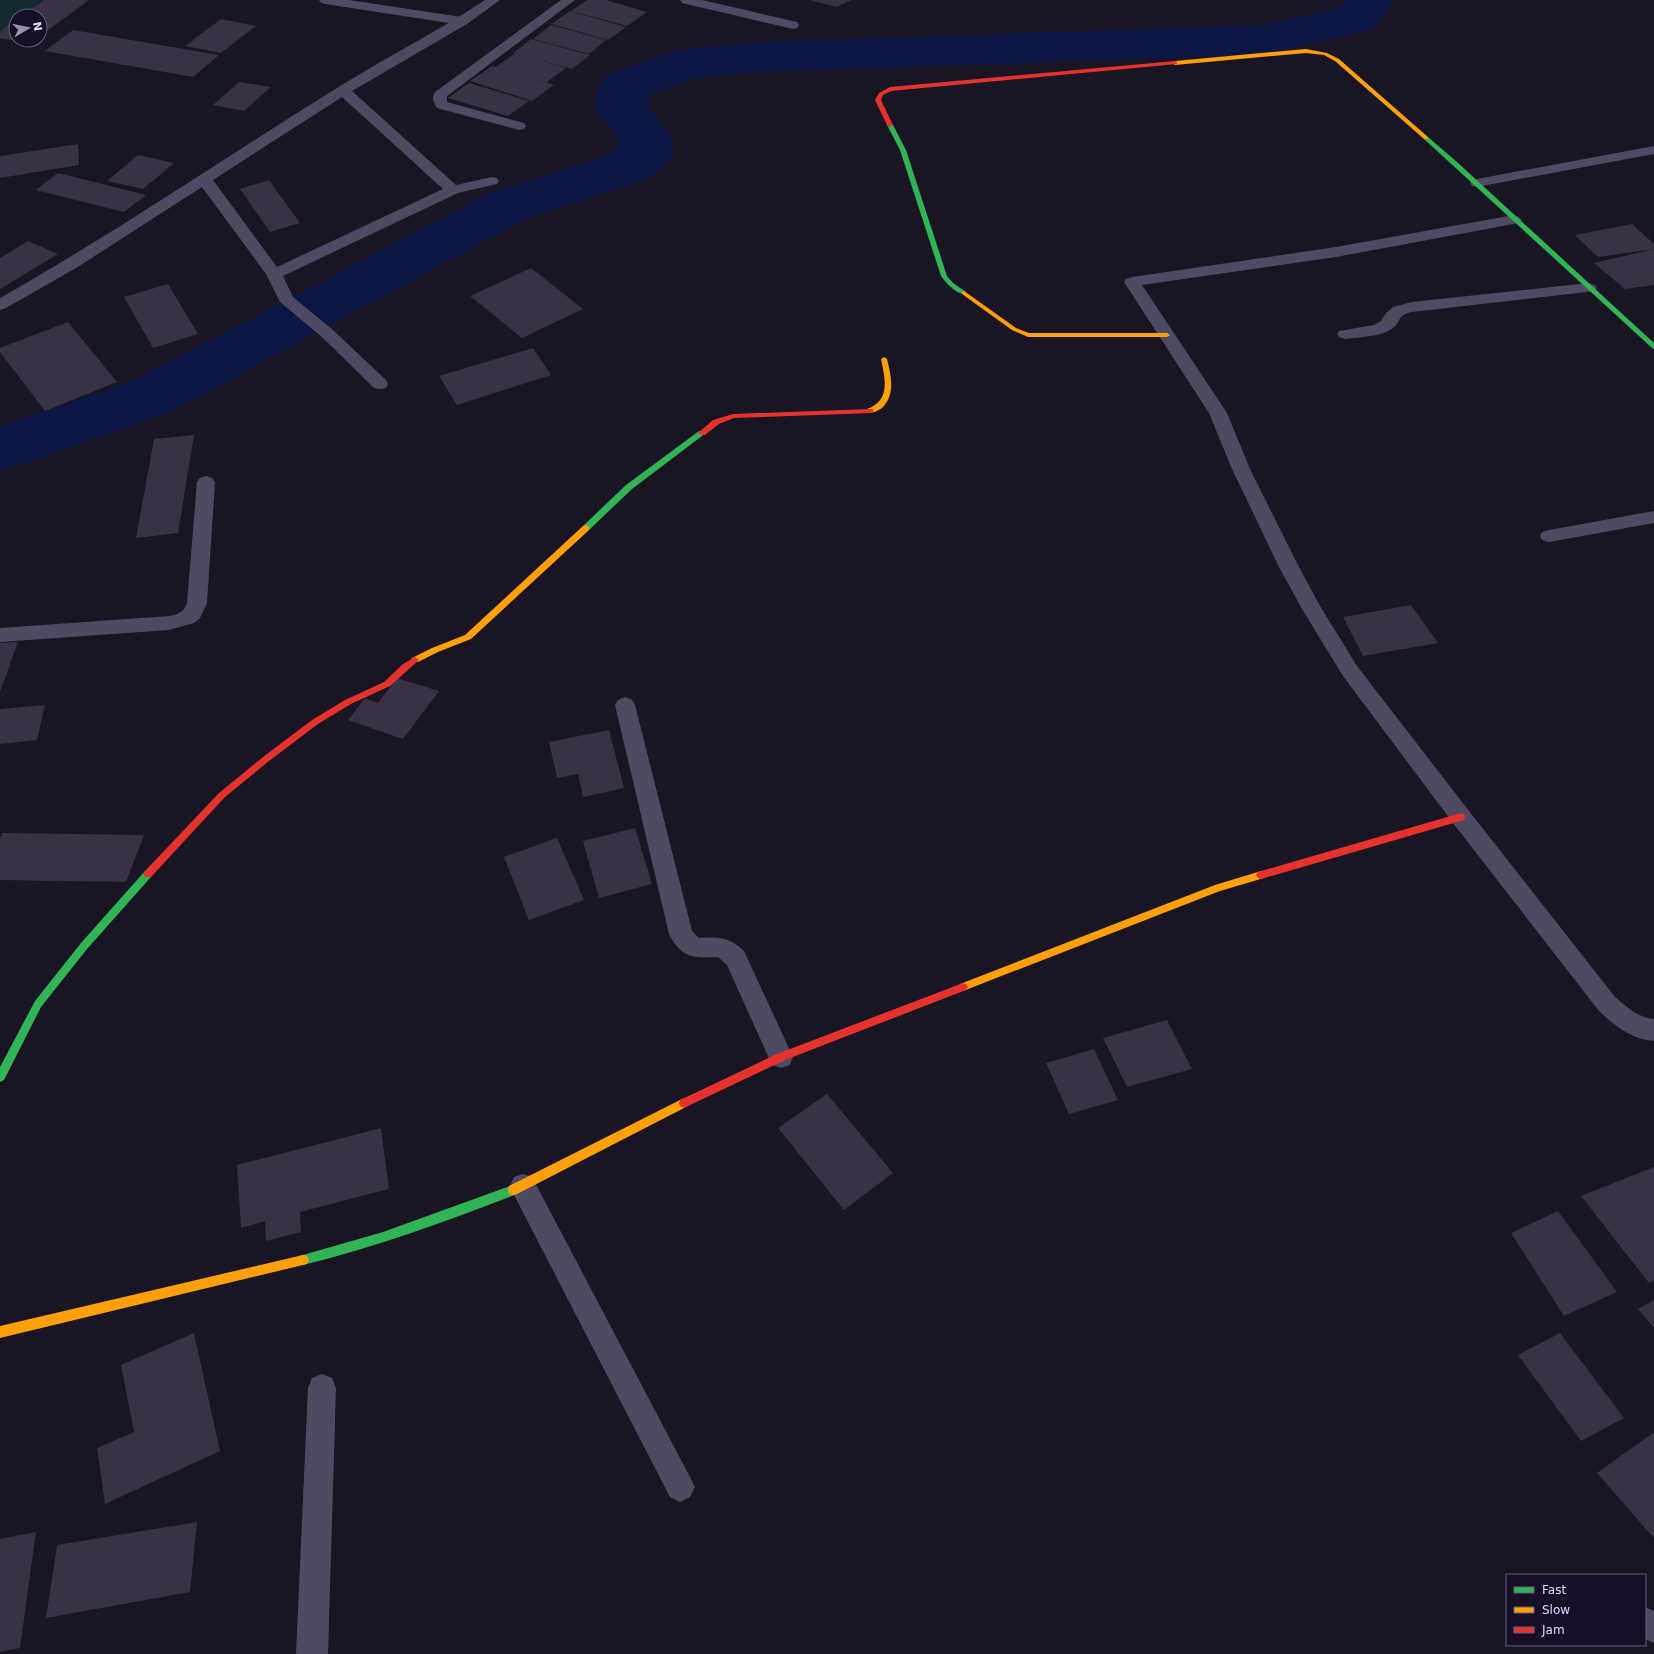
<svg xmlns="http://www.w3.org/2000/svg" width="1654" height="1654" font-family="'DejaVu Sans',sans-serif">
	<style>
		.green { fill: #132b30 }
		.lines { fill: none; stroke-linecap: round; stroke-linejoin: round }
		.river { fill: #0a1644; fill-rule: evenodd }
		.building { fill: #383244 }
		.lane { fill: #4f4a63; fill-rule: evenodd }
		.street { fill: #4f4a63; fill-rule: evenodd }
		.fast { fill: #30b455; fill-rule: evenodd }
		.slow { fill: #ff9f0a; fill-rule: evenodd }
		.jam { fill: #e5322d; fill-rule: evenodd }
	</style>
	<rect width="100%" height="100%" fill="#191522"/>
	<!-- green -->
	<path class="green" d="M0,0H44L21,16H16V20L0,31Z"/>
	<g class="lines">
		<!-- river -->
		<path class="river" d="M1346,0H1395L1373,29L1262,55L757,72L694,79L650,95L648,107L671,136L674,153L666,165L643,181L527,218L171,412L24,464L0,471V426L125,384L280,304L487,194L603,157L619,147L617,138L594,109L599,86L607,75L668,53L686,49L757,42L1262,25L1339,8Z"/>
	</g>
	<!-- building -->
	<g class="building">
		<path d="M44,0H89L40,36V16H21Z"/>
		<path d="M587,0H606L647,12L627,26L571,11Z"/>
		<path d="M810,0H851L837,7Z"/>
		<path d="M570,11L626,27L608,40L551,24Z"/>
		<path d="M221,19L256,26L221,53L185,46Z"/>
		<path d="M16,20V41L0,38V31Z"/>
		<path d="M551,25L606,40L589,54L533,39Z"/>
		<path d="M73,30L219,55L193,77L45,51Z"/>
		<path d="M531,39L590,55L572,69L532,58L566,68L547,82L539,80L554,85L532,101L470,81L492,66L496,67L515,53H513Z"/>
		<path d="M239,82L271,87L244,111L213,105Z"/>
		<path d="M469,83L529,101L508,116L448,98Z"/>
		<path d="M78,144L79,165L0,178V156Z"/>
		<path d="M138,155L174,163L143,189L107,181Z"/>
		<path d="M58,173L146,195L124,212L36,190Z"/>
		<path d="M269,180L300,223L270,232L240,189Z"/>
		<path d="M1632,224L1654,244V249L1598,257L1575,235Z"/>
		<path d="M28,241L58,254L0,289V258Z"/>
		<path d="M1654,249V285L1625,289L1594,263Z"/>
		<path d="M531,268L583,309L522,338L470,296Z"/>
		<path d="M168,284L198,334L153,348L124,297Z"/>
		<path d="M68,322L117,382L45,411L0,352V348Z"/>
		<path d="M533,348L551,375L457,405L439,376Z"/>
		<path d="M194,435L178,533L136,538L154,439Z"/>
		<path d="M1411,605L1438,643L1363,656L1343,617Z"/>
		<path d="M18,642L0,692V643Z"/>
		<path d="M397,678L439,691L403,739L348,720L365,698L378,703Z"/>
		<path d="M45,705L37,740L0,744V709Z"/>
		<path d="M609,730L624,788L583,797L578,774L557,778L549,742Z"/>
		<path d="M635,828L652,884L599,898L583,841Z"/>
		<path d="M2,833L144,835L126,882L0,880V839Z"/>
		<path d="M557,838L584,900L529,920L504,857Z"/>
		<path d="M1167,1020L1192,1069L1127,1087L1103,1038Z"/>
		<path d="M1094,1049L1118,1100L1069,1114L1046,1063Z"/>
		<path d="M827,1094L893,1173L844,1210L778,1128Z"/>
		<path d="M381,1128L389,1189L300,1212L301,1232L266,1241L265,1221L241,1228L237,1165Z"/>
		<path d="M1654,1167V1280L1649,1283L1581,1196Z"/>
		<path d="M1558,1211L1617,1292L1564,1316L1511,1233Z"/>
		<path d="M1654,1300V1328L1638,1309Z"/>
		<path d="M194,1333L220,1451L105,1504L97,1448L134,1432L121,1365Z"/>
		<path d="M1560,1333L1624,1418L1581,1441L1518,1355Z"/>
		<path d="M1654,1432V1538L1597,1473Z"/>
		<path d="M197,1522L190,1592L46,1618L57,1545Z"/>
		<path d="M36,1532L20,1648L0,1652V1539Z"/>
	</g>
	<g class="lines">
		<!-- lane -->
		<g class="lane">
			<path d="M319,0H349L462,17L466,18L468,21L466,24L462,25L325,4L321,3Z"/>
			<path d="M561,0H575L447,96V102L524,123L526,126L524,129L519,130L437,108C434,103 431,98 435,92Z"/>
			<path d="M680,0H702L797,22L799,25L797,28L793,29L682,3Z"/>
		</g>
		<!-- street -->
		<g class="street">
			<path d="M485,0H500L467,24L352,91L456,185L492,177L497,178L499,181L497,184L458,193L283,276L293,297L334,331L386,380L388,384L386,388L380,389L374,388L322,337L280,302L266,274L202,187L76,268L6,308L0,310V298C115,233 224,158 337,88C386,57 437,32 485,0ZM342,97L443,189L277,267L213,180Z"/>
			<path d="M1654,146V154L1477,187L1472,186L1470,183L1472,180L1477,179Z"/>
			<path d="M1514,215L1519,217L1522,220L1519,223L1336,257L1142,285L1227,413L1250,469L1299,567L1320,606L1357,666L1469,811L1615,997C1627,1007 1638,1018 1654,1019V1041C1631,1039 1615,1026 1599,1011L1453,823L1343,676L1302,609L1279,567L1232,469L1209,413L1124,282L1126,279L1132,277L1336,247Z"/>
			<path d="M1589,283L1595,285L1597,288L1595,291L1412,312C1397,315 1402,320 1394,327C1383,337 1359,337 1345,339L1339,337L1337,334L1339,331L1374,325L1381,321L1386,313L1393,307L1412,302Z"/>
			<path d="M206,476L212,478L215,482L207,603L200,618L194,623L169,630L0,642V628L169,616C178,615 184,612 187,603L197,482L200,478Z"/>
			<path d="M1654,511V523L1549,542L1542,540L1540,536L1542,532L1549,530Z"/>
			<path d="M625,697L632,700L635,705L692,931L699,938C717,937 730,937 744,951L793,1057L790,1065L781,1068L772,1065L727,965L718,957C693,958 682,959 669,934L615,705L618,700Z"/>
			<path d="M523,1174L532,1177L690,1477L695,1487L690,1497L680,1502L670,1497L514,1195L510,1186L514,1177Z"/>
			<path d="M322,1374L332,1378L336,1388L328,1654H296L308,1388L312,1378Z"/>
			<path d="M1647,1608L1654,1611V1643L1645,1639V1609Z"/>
		</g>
		<!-- fast -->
		<g class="fast">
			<path d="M888,124L893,125L906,150L947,276L953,283L966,292V294C957,295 946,283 941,276L900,150L887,125Z"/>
			<path d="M1424,137H1428L1457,162L1654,343V349L1652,348L1424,139Z"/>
			<path d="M699,431H702L706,433L632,489L589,530H583V526L626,485Z"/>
			<path d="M148,870L151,871L153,874L151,877L87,949L41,1007L4,1080L0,1082V1067L35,1001L81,943L145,871Z"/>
			<path d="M513,1185L517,1186L518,1190L517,1194C447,1221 376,1247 303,1265L299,1264L297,1260L299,1256L303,1255L383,1232Z"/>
		</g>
		<!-- slow -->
		<g class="slow">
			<path d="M1306,49L1327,53L1339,59L1428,137V139H1424L1335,61L1324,55L1306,53L1175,65L1172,63L1175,61Z"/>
			<path d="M964,291L1016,328L1029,333H1167L1170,335L1167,337H1028L1012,330L962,294V292Z"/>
			<path d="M884,357L887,359C891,375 896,395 882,408C878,411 873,413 867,413V409C891,400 885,379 881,359Z"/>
			<path d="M586,525L590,528L589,530L471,639L438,652L418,662H412L411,660L412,658L432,648L465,635L583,526Z"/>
			<path d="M1261,871L1264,872L1266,875L1264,878L1220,891L963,991L960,990L958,987L960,984L1215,885Z"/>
			<path d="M684,1098L688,1100L689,1103L688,1106L517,1194L513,1195L509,1194L508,1190L509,1186Z"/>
			<path d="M303,1255L307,1256L309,1260L307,1264L303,1265L0,1338V1326Z"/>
		</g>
		<!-- jam -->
		<g class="jam">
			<path d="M1175,61L1177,62V64L891,91L883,95L881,100L893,125L890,127L887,125L875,100L879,93L890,87Z"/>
			<path d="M870,409H873V413L734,418L719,424L705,435H702L698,433L713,420L733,414Z"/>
			<path d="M415,657L419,660L390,686L351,704L318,724L269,761L225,797L151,877H145L143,874L145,871L219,793L263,757L312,720L345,700L384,682L403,664Z"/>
			<path d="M1461,813L1464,814L1465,817L1464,820L1261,879L1258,878L1256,875L1258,872L1261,871Z"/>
			<path d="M963,983L966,984L968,987L966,990L785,1060L688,1106L684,1108L680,1106L679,1103L680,1100L777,1054Z"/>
		</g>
	</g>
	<!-- legend -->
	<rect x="1506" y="1574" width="140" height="72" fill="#170f28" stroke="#685f7e"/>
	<rect x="1514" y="1587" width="20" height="6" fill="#30b455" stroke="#685f7e"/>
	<text x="1542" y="1594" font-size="12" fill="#e1d6ff">Fast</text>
	<rect x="1514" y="1607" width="20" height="6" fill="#ff9f0a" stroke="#685f7e"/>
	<text x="1542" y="1614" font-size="12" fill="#e1d6ff">Slow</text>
	<rect x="1514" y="1627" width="20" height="6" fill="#e5322d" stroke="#685f7e"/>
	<text x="1542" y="1634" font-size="12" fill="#e1d6ff">Jam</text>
	<!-- north arrow -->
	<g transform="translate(28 28) rotate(80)"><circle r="19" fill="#170f28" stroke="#685f7e"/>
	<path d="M0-3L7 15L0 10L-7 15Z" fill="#9b92b2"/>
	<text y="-6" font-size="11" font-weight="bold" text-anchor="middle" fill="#e1d6ff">N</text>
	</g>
</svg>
